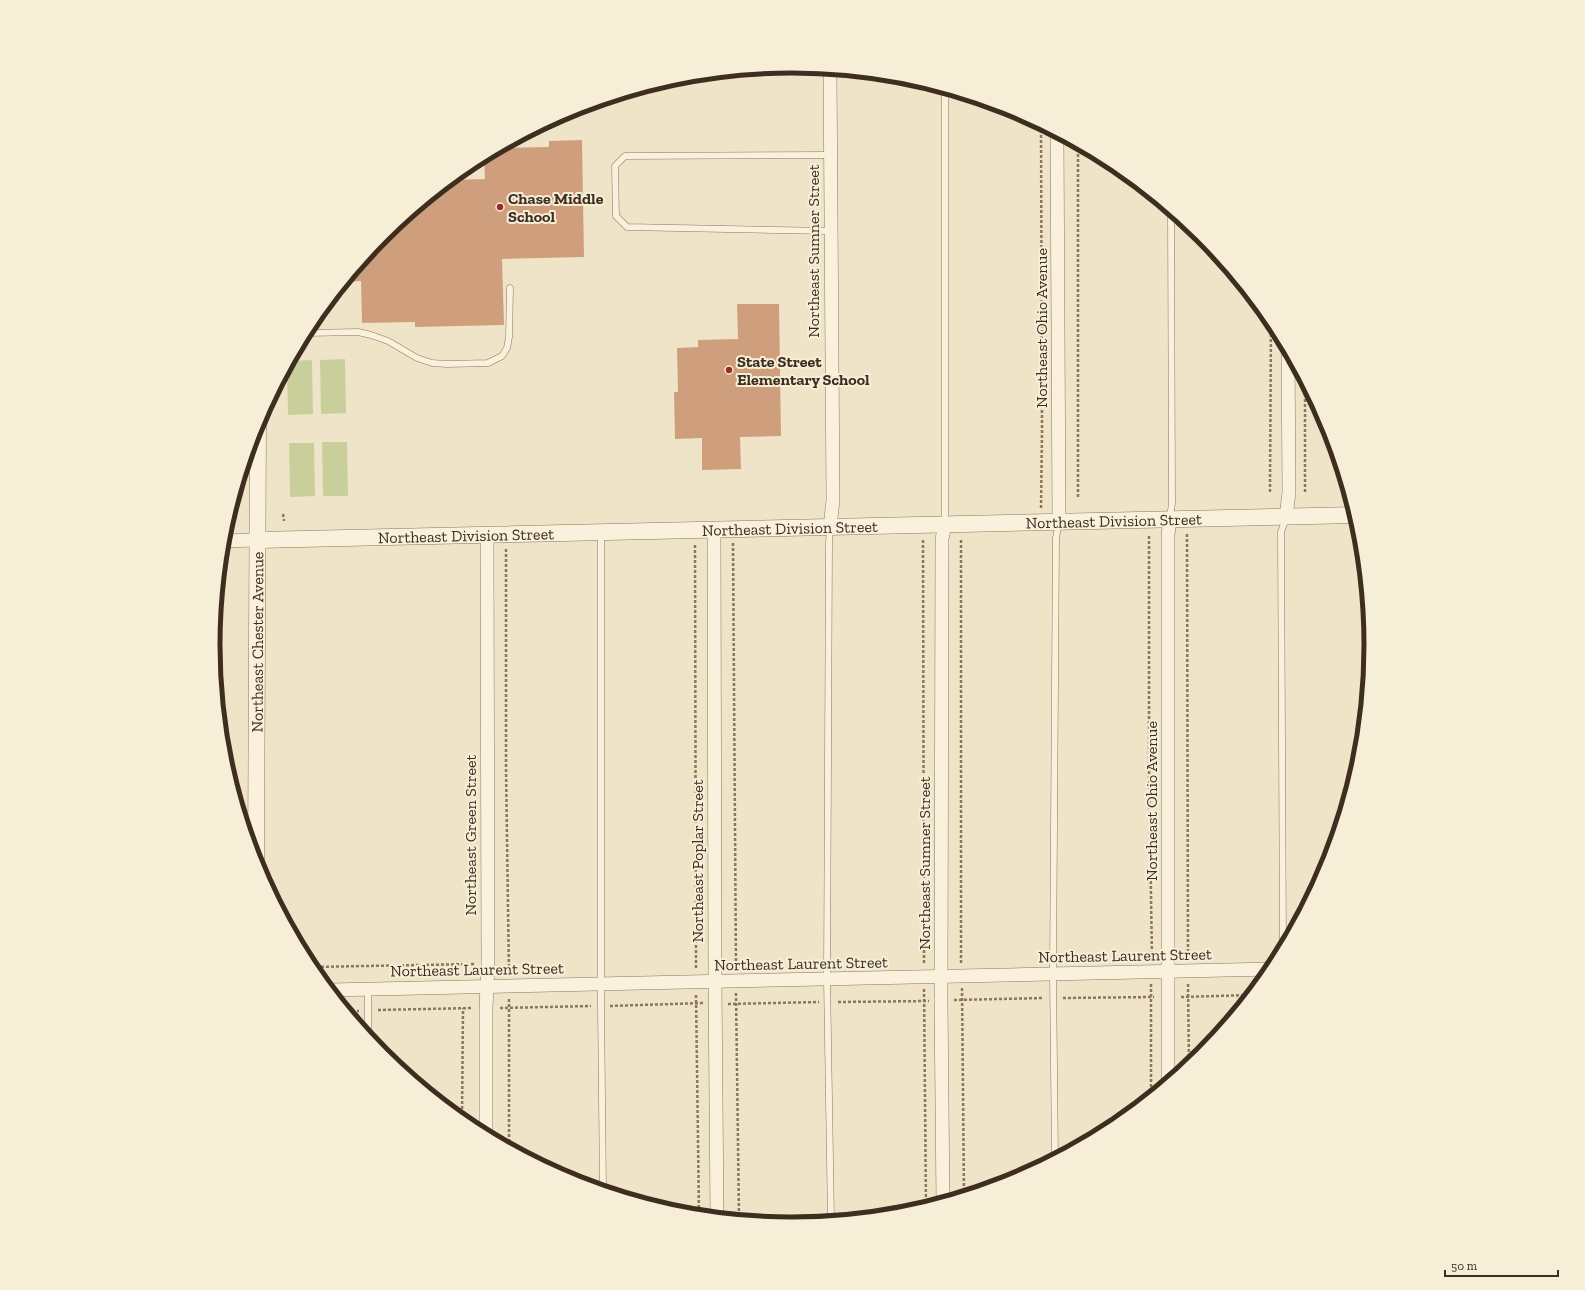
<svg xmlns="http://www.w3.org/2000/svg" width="1585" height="1290" font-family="'Zilla Slab',serif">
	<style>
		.green { fill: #c9cf9b }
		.building { fill: #cf9f7d }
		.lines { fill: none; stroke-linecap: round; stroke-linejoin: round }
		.service-casing { stroke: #8d765c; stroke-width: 7 }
		.minor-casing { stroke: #8d765c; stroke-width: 14 }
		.tertiary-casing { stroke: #8d765c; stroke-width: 17 }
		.path { stroke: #8d765c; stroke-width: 2.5; stroke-dasharray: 3 2; stroke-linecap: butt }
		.service { stroke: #faf1dc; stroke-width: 6 }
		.minor { stroke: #faf1dc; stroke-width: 13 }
		.tertiary { stroke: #faf1dc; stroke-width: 16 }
		.poi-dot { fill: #9e2a2b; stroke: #f7eed8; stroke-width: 1.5 }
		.labels { text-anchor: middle; stroke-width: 4; stroke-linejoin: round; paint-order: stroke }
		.poi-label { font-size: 16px; font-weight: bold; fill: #3d2e20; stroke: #f7eed8; text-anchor: start }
		.street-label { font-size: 16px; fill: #3d2e20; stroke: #f7eed8 }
		.rim { fill: none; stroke: #3d2e20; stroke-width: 5 }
	</style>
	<rect width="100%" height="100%" fill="#f0e4c8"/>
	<!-- green -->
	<g class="green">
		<path d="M345,359L346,413L321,414L320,360Z"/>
		<path d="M312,360L313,414L288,415L287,368L291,361Z"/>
		<path d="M322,442H347L348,496H323Z"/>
		<path d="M289,443H314L315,496L290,497Z"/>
	</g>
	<!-- building -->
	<g class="building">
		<path d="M582,140L584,257L502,259L504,325L415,327V322L362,323L361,281L345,282L383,235L451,180L485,179L484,156L500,148L549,147V141Z"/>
		<path d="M737,304H779L781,436L740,437L741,469L702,470V438L675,439L674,392H678L677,348L698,347V340L738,339Z"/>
	</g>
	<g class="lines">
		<!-- service casing -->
		<g class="service-casing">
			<g id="service">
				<path d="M830,155L625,156L615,166L616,216L627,227L830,231"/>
				<path d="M306,333L358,332L371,335L388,341L417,358L432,363L447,364L488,363L502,356L507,348L509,337L510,288"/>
				<path d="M1170,518L1172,503L1171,210"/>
				<path d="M945,523V89"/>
				<path d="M830,527L829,543L827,979L831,1220"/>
				<path d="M601,533V1006L603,1189"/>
				<path d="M1283,949L1281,532L1286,518"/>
				<path d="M368,1036V989"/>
				<path d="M1055,1158L1053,974L1056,538L1059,522"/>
			</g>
		</g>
		<!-- minor casing -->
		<g class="minor-casing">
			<g id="minor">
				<path d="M776,68L803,67"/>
				<path d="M830,70L833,500L830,527"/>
				<path d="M1057,133L1059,522"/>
				<path d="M1286,517L1289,492L1288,349"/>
				<path d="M714,530L715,982L717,1217"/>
				<path d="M224,541L258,540"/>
				<path d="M330,990L1272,969"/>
				<path d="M1168,1082V535L1170,520"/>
				<path d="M486,1134V1008L488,964L487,535"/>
				<path d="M943,1202L941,1001L942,539L945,524"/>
			</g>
		</g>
		<!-- tertiary casing -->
		<g class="tertiary-casing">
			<g id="tertiary">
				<path id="s1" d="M258,540L1355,515"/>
				<path id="s2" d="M256,863L258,422"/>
			</g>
		</g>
		<!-- path -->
		<g class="path">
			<path d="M1270,492L1271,320"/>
			<path d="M1305,492V382"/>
			<path d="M1078,497V144"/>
			<path d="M1041,508L1042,430L1041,124"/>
			<path d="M283,514L284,521"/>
			<path d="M1187,534L1188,959"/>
			<path d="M1149,536V768L1152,959"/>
			<path d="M923,540L924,964"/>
			<path d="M733,543L736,968"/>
			<path d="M695,545L696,968"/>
			<path d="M506,549V769L509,974"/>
			<path d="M961,963V540"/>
			<path d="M311,967L474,964"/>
			<path d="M1151,984V1096"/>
			<path d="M1188,984L1189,1065"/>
			<path d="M962,988L964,1195"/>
			<path d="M924,989L926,1207"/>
			<path d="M736,993L739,1219"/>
			<path d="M696,995L699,1215"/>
			<path d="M1181,997L1251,995"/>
			<path d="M1063,998L1154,997"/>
			<path d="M954,1000L1044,998"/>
			<path d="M838,1002L929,1001"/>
			<path d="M728,1004L819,1002"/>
			<path d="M610,1006L703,1003"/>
			<path d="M500,1008L591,1006"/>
			<path d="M378,1010L473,1008"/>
			<path d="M347,1011H359"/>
			<path d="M462,1119L463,1008"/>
			<path d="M509,1147V999"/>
		</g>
		<!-- service -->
		<use href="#service" class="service"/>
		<!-- minor -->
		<use href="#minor" class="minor"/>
		<!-- tertiary -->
		<use href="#tertiary" class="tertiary"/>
	</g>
	<!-- markers -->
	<g class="poi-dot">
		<circle cx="500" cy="207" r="4"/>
		<circle cx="729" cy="370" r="4"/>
	</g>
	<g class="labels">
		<!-- poi labels -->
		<g class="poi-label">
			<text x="508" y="204">Chase Middle<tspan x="508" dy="18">School</tspan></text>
			<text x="737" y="367">State Street<tspan x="737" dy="18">Elementary School</tspan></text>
		</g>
		<!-- street labels -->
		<g class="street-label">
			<text transform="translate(813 251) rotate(-90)" y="6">Northeast Sumner Street</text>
			<text transform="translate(1041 328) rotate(-90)" y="6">Northeast Ohio Avenue</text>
			<text dy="6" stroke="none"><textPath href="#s1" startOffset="856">Northeast Division Street</textPath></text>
			<text dy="6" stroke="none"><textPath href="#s1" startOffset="532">Northeast Division Street</textPath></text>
			<text dy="6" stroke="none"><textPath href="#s1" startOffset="208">Northeast Division Street</textPath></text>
			<text dy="6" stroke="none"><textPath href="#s2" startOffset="221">Northeast Chester Avenue</textPath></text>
			<text transform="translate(1151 801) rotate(-90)" y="6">Northeast Ohio Avenue</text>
			<text transform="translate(470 835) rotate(-90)" y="6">Northeast Green Street</text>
			<text transform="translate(697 861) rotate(-90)" y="6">Northeast Poplar Street</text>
			<text transform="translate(924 863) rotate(-90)" y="6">Northeast Sumner Street</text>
			<text transform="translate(1125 955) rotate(-1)" y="6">Northeast Laurent Street</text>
			<text transform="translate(801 963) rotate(-1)" y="6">Northeast Laurent Street</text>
			<text transform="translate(477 969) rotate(-1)" y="6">Northeast Laurent Street</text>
		</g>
	</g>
	<!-- crop -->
	<path d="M0 0H1585V1290H0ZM220 645a572 572 0 1 1 1144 0a572 572 0 1 1-1144 0Z" fill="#f7eed8" fill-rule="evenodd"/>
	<path class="rim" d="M220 645a572 572 0 1 1 1144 0a572 572 0 1 1-1144 0Z"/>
	<!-- scale -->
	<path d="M1445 1270v6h113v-6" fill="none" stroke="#3d2e20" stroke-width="2"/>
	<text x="1451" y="1270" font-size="12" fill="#3d2e20" stroke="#f7eed8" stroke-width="3" paint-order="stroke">50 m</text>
</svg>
